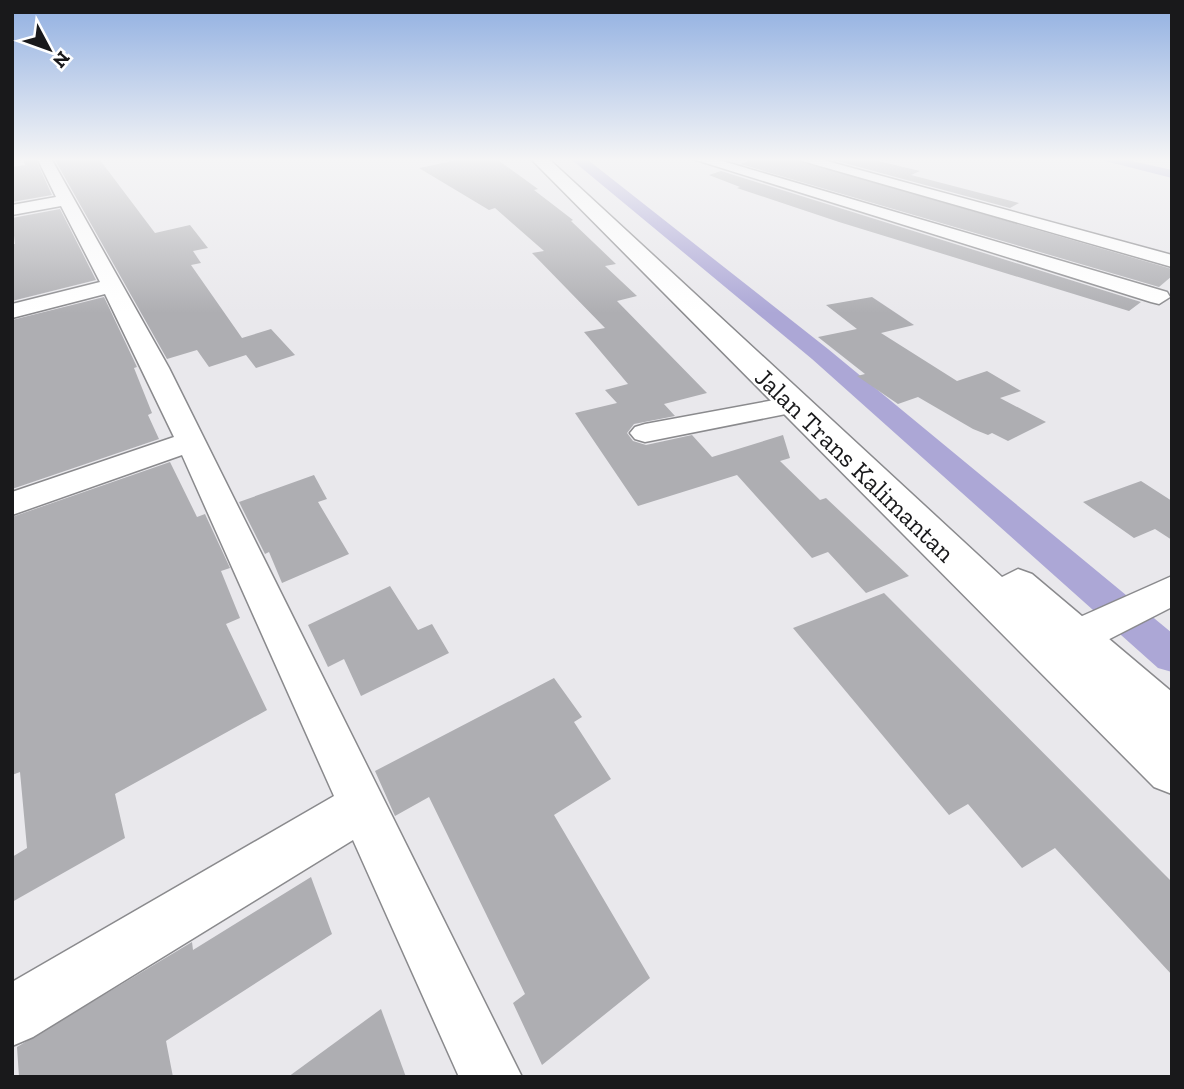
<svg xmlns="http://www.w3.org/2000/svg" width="1184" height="1089" font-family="'Zilla Slab',serif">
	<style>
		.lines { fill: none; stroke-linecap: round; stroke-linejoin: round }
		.canal { fill: #aca7d6; fill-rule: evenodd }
		.building { fill: #aeaeb2 }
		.minor-casing { stroke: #8a8a8d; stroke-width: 3 }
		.highway-casing { stroke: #8a8a8d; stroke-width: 3 }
		.minor { fill: #fff; fill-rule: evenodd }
		.highway { fill: #fff; fill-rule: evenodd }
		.labels { text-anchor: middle; stroke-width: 5; stroke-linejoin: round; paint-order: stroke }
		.street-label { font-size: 26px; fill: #19191b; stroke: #fff }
	</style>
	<rect width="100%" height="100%" fill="#e9e8ec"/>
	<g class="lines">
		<!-- canal -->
		<g class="canal">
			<path d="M572,160H588L828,349L1172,633V672L1158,668L812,359Z"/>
			<path d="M1101,160H1128L1172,170V178Z"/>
		</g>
	</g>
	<!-- building -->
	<g class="building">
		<path d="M23,160H36L52,195L12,202V167L25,165Z"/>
		<path d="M55,160H100L155,233L190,225L208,248L193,251L201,263L191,265L242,338L271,329L295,355L256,368L246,355L209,367L197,350L167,359Z"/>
		<path d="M457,160H498L538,189L534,190L573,220L571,221L616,264L605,266L637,296L617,301L707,393L664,404L675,416L634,424L627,433L633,441L646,445L692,435L712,457L783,435L790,458L780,461L820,500L826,498L909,576L866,593L828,552L812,558L737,475L638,506L575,413L617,403L605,390L628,384L584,332L605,328L532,253L544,251L495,208L489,210L419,168Z"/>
		<path d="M750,160H796L1172,269V276L1159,287L740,164Z"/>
		<path d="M833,160H874L920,171L911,175L1019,203L1010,208Z"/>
		<path d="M721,171L1141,302L1129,311L839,222L737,188L740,187L709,175Z"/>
		<path d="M60,209L96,280L12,301V244H15L12,218Z"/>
		<path d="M104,297L137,367L134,368L152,413L148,415L159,439L12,489V320Z"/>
		<path d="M872,297L914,325L881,333L957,381L987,371L1021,391L1000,398L1046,422L1008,441L992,433L988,435L973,429L918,397L898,404L857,376L865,374L818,337L857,329L826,305Z"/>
		<path d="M170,462L197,517L205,514L230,568L221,571L240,618L226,624L267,710L115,794L125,838L12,902V857L27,848L20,772L12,775V517Z"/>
		<path d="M314,475L327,499L318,502L349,554L282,583L269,552L265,554L239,502Z"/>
		<path d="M1141,481L1172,501V540L1155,529L1134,538L1083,502Z"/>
		<path d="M390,586L418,630L432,624L449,653L361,696L344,659L328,667L308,625Z"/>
		<path d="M884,593L1172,882V975L1055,848L1022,868L968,804L949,815L793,628Z"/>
		<path d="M554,678L582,717L574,722L611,779L554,815L650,978L542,1065L513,1003L525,994L429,797L395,816L375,771Z"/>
		<path d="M311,877L332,934L166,1041L173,1077H19L17,1047L192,942L193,950Z"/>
		<path d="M381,1009L406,1077H288Z"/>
	</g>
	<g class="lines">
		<!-- minor casing -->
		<g class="minor-casing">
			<g id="minor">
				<path d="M38,160H52L169,368L522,1077H459L353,840L33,1037L12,1046V982L334,796L182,455L12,515V492L174,437L105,294L12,318V304L100,282L61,206L12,215V205L56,197Z"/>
				<path d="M696,160H719L1167,292L1170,297L1159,304L1151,302Z"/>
				<path d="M799,160H823L1172,255V267Z"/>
				<path d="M791,397L801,399L805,405L801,411L645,442L635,439L630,433L635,427L645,424Z"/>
				<path d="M1172,576V607L1090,649L1076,653L1062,649L1056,637L1062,625Z"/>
			</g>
		</g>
		<!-- highway casing -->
		<g class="highway-casing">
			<path id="highway" d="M532,160H550L1002,577L1018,569L1032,574L1172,692V794L1154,787Z"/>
		</g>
		<!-- minor -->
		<use href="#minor" class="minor"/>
		<!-- highway -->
		<use href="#highway" class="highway"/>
	</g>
	<!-- sky -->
	<linearGradient id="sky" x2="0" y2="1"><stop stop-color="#90afe1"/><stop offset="0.51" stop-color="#f5f5f6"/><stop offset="1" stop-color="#f5f5f6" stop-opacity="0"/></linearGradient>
	<rect width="1184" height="313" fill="url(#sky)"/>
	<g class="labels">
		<!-- street labels -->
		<g class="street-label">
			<text transform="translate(855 465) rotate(44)" y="9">Jalan Trans Kalimantan</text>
		</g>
	</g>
	<!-- border -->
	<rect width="1184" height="1089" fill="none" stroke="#19191b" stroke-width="28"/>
	<!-- north arrow -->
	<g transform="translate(49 49) rotate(131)" stroke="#ffffff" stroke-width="5" paint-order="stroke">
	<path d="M0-5L12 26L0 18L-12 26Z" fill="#19191b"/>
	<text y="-10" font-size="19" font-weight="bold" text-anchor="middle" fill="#19191b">N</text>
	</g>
</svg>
